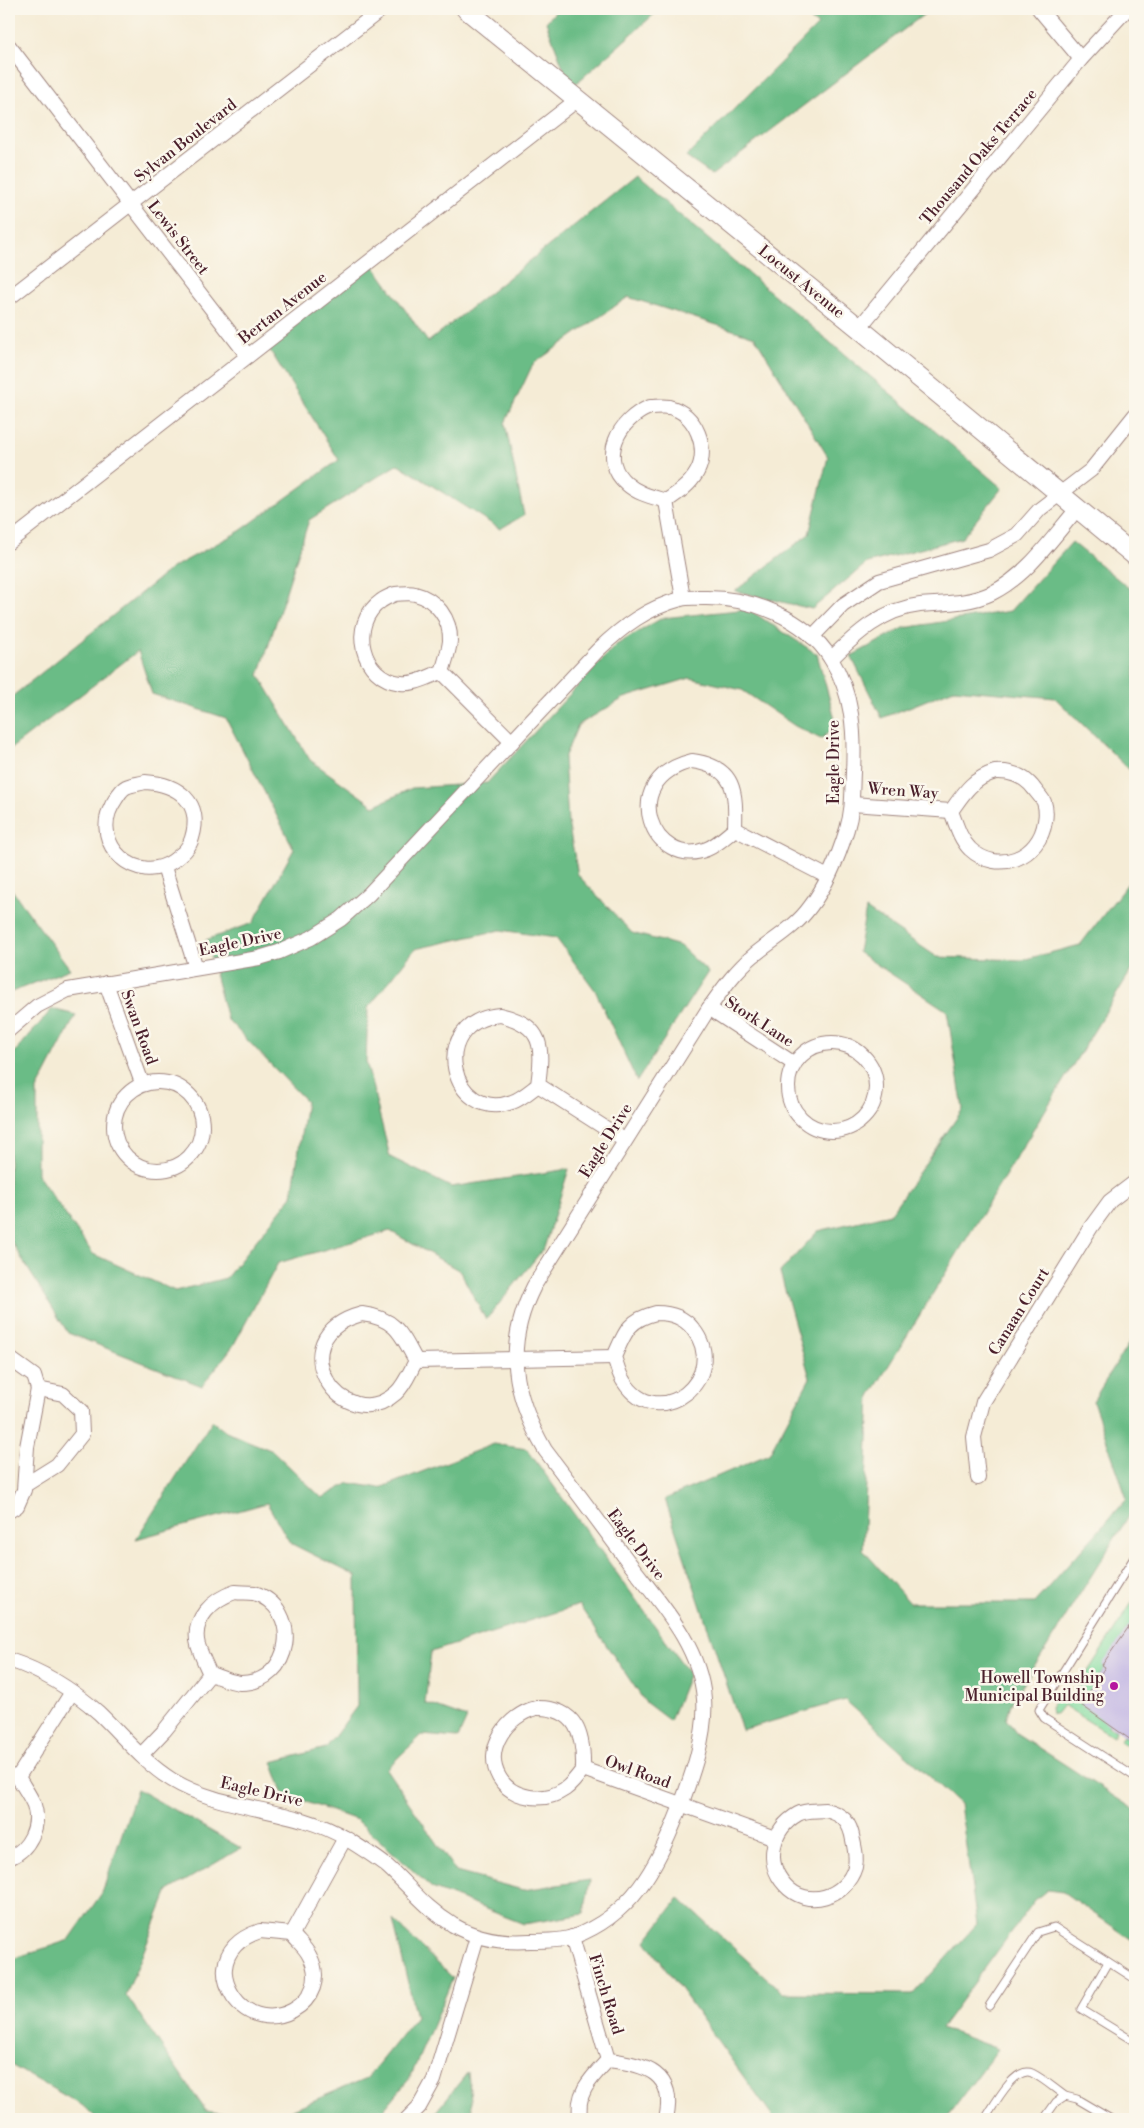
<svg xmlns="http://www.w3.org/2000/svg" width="1144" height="2128" font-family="'Libre Bodoni',serif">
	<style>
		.green { fill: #84dca0; stroke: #677e66 }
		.forest { fill: #6bbc86; stroke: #5a6e58 }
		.building { fill: #c5b9e4 }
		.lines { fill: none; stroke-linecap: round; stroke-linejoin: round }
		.lane-casing { stroke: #a08680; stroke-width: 9 }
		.street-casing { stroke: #a08680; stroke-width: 16 }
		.secondary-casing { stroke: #a08680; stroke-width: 21 }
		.lane { stroke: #fff; stroke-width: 7 }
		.street { stroke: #fff; stroke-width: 14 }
		.secondary { stroke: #fff; stroke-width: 19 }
		.poi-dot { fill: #b5179e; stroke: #fbf7ec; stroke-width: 2 }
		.labels { text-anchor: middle; stroke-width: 5; stroke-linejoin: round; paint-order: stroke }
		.street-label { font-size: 16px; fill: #4a1f2b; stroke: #fbf7ec }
		.poi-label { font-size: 16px; fill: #4a1f2b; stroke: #fbf7ec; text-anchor: end }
	</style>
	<rect width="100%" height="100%" fill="#fbf7ec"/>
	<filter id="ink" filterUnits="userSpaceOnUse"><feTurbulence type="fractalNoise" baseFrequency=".02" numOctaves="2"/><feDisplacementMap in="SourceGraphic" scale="10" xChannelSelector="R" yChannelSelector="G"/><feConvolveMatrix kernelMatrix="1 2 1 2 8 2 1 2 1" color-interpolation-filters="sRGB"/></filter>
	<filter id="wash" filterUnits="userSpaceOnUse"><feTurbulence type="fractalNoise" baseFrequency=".0096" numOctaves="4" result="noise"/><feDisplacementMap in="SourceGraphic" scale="20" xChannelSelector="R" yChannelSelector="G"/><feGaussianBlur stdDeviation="1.12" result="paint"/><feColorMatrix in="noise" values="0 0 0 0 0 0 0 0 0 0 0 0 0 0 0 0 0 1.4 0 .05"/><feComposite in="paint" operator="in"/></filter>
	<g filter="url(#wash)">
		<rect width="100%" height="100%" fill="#f5ecd6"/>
		<!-- green -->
		<g class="green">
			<path d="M1135,1598V1618L1103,1665L1105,1667L1081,1705L1110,1723L1108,1726L1116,1731L1113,1737L1063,1705L1056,1714L1051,1713L1050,1708L1057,1697L1061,1696L1069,1701Z"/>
			<path d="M1124,1736L1131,1740L1132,1738L1135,1740V1751L1120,1741Z"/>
		</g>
		<!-- forest -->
		<g class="forest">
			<path d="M558,9H660L571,88L546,22Z"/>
			<path d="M797,9H931L712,175L686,157L818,25Z"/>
			<path d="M635,177L1002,488L962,538L867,563L812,609L735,591L809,534L828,457L755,337L628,297L533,364L505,423L524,515L500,529L398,464L309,520L259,675L310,760L374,806L412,788L487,783L616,645L662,618L748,609L817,654L837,726L821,739L795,726L742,690L690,678L624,698L578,725L564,758L568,822L578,875L632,933L680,946L708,972L637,1081L595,990L556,938L500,930L415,949L368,1008L366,1061L390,1157L451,1187L569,1169L544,1248L486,1320L460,1271L390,1231L278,1263L233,1346L202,1386L68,1333L9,1238V1059L52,1009L76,1015L37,1090V1174L93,1254L175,1291L226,1278L292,1196L306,1101L227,1019L206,940L253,923L294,849L226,718L152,694L138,651L9,750V699L172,568L240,531L339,460L264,341L369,259L428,342Z"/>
			<path d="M1072,542L1135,593V775L1055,698L954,689L882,718L851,656L904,628L1010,611Z"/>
			<path d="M1135,874V964L870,1396L863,1550L910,1603H1034L1127,1499L1093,1401L1135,1333V1506L1011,1704L1006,1719L1016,1733L1135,1810V1942L1063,1892L1047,1890L1035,1900L941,2028L998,2049L945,2119H774L646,1941L679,1898L783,1993L913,1994L977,1924L960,1804L845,1700L742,1730L665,1499L769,1454L810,1378L780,1272L818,1231L890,1214L963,1109L947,1011L858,952L866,909L937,957L1022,960L1080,945Z"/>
			<path d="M9,886L70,969L9,993Z"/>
			<path d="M212,1421L226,1432L273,1451L322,1498L349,1483L380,1488L494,1444L527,1449L689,1673L670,1721L645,1702L579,1605L431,1652L425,1703L467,1718L458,1738L422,1735L386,1769L456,1872L523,1890L590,1880L584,1914L524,1924L432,1888L357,1820L284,1794L272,1762L326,1748L357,1706L356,1576L290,1543L267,1503L136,1539Z"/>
			<path d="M137,1789L241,1848L168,1891L126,1995L206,2111L264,2119H97L85,2107L9,2064V1960L69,1940L102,1893Z"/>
			<path d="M393,1920L453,1978L410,2078L376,2119H269L367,2078L416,2017Z"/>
			<path d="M468,2072L473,2119H430Z"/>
		</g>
		<g id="blocks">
			<!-- building -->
			<path class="building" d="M1135,1618V1733L1131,1740L1081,1705L1105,1667L1102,1665Z"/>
		</g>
	</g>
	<g filter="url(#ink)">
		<use href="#blocks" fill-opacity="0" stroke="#a08680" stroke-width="1"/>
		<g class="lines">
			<!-- lane casing -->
			<g class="lane-casing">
				<g id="lane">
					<path d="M1135,1556L1039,1710L1044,1718L1135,1777"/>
					<path d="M1108,1962L1081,2009L1135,2042"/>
					<path d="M989,2006L1038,1932L1054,1927L1135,1979"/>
					<path d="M985,2119C993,2107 1015,2065 1032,2073C1044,2079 1055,2089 1065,2096"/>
					<path d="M1044,2119L1056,2102L1065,2096L1077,2099L1111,2119"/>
				</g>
			</g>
			<!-- street casing -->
			<g class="street-casing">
				<g id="street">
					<path d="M1039,9L1081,59"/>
					<path d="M9,46L248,356"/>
					<path d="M9,298L382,9"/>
					<path d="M859,328L1081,59L1127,9"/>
					<path d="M650,407C656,407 663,406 669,407C696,413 710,449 697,472C690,485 678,493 666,501C653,497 638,494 627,484C598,459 618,419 650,407Z"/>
					<path d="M666,501L683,598"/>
					<path d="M9,542L577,100"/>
					<path d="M395,594C401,594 409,592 415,594C436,599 451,619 450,641C449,651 445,662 442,672C429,676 415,685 401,683C361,679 348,624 381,601C385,598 390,596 395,594Z"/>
					<path d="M812,637L843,605L879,581L989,550L1017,535L1040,509L1091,470L1135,415"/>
					<path d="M831,659C856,634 883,609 920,605C944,603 969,604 992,593C1028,575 1052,538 1078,508"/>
					<path d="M442,672L512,742"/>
					<path d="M692,761C736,767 736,792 735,829C727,835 717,845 707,849C654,871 615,780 692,761Z"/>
					<path d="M995,772C1011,771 1025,776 1035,790C1038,794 1042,798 1044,802C1046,808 1046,816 1045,821C1040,858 998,875 970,849C960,839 956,824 951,811C964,793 972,779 995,772Z"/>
					<path d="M145,782C178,784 203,802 192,838C189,849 182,854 173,861C137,886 90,845 112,805C116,799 120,790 126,787C132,784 139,784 145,782Z"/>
					<path d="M852,804L951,811"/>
					<path d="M735,829L828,877"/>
					<path d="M164,867L196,968"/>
					<path d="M106,983L142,1083"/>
					<path d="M709,1008L793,1063"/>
					<path d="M500,1015C544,1025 543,1047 538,1085C530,1091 521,1099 512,1102C452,1124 425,1022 500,1015Z"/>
					<path d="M9,1030L37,1006L68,990L259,958L279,952L311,938L341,919L369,894L598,650C623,626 647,608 681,599C688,597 696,598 703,598C750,597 805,617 831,659C853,694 855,733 853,772C852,792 853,810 847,829C839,855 827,885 810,907C795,928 772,940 753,956C735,971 722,990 709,1008L534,1286C504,1345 513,1395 545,1450C573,1487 600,1523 627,1560C658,1601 700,1644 704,1699C707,1736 691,1778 678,1813C657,1867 632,1915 573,1937C561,1941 544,1941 530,1941C503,1943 477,1939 453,1925C424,1907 412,1889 388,1867C376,1857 361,1848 347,1839C293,1806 227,1813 172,1780C144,1763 122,1735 99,1713C72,1689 43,1671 9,1660"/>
					<circle cx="832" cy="1087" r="44"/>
					<circle cx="158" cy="1126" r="44"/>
					<path d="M538,1085L624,1140"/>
					<path d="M656,1313C670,1313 684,1317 693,1329C731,1376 659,1436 624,1382C619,1375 617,1365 614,1357C625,1332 628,1320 656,1313Z"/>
					<path d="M362,1314C395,1318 401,1333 416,1361C410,1371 405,1385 396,1393C343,1440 275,1337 362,1314Z"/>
					<path d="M9,1358L34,1376L38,1389L63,1394L81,1411L82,1434L57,1465L25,1485"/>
					<path d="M416,1361L614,1357"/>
					<path d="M978,1478L974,1437L983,1402L1091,1227L1110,1201L1135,1182"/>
					<path d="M9,1511L17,1506L24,1490L27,1447L38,1389"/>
					<path d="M235,1592C241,1593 248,1592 254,1593C303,1608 293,1684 240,1683C230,1682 219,1677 210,1674C206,1665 201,1655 198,1645C191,1619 213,1599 235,1592Z"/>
					<path d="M536,1708C577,1707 584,1735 583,1769C578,1776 572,1784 565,1789C545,1803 512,1800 499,1777C483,1748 508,1715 536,1708Z"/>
					<path d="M141,1755L164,1731L210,1674"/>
					<path d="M583,1769L775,1838"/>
					<path d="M9,1776L18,1777C23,1786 30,1795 34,1805C41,1826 29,1850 9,1858"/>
					<path d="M18,1777L72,1692"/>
					<path d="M825,1810C843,1814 850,1822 853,1840C855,1850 857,1857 855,1867C846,1897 807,1910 785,1885C764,1862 772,1829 798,1814C805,1810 817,1811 825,1810Z"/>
					<path d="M260,1931L292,1934C297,1941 305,1947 309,1955C336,2002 264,2042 233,1996C228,1988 224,1977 225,1968C227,1948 242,1937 260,1931Z"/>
					<path d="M292,1934L345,1838"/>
					<path d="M572,1937L608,2060"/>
					<path d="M608,2060C645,2064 677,2073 666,2119"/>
					<path d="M407,2119L419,2107L434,2080L477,1937"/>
					<path d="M581,2119C574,2094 592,2077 608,2060"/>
				</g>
			</g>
			<!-- secondary casing -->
			<g class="secondary-casing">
				<path id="secondary" d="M466,9L859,328L1135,556"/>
			</g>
			<!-- lane -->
			<use href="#lane" class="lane"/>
			<!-- street -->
			<use href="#street" class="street"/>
			<!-- secondary -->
			<use href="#secondary" class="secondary"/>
		</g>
	</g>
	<!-- markers -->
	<circle class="poi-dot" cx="1114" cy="1686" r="5"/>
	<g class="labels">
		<!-- street labels -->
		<g class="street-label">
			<text transform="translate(185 140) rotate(-38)" y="6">Sylvan Boulevard</text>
			<text transform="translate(978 156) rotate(-50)" y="6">Thousand Oaks Terrace</text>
			<text transform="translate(179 237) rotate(52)" y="6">Lewis Street</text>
			<text transform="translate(802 281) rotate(39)" y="6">Locust Avenue</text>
			<text transform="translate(282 307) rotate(-38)" y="6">Bertan Avenue</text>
			<text transform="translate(833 762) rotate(-90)" y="6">Eagle Drive</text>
			<text transform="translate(903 790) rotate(4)" y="6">Wren Way</text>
			<text transform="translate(240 941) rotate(-12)" y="6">Eagle Drive</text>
			<text transform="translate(760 1021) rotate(33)" y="6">Stork Lane</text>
			<text transform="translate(140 1027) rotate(70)" y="6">Swan Road</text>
			<text transform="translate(605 1140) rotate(-58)" y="6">Eagle Drive</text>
			<text transform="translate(1018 1311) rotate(-58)" y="6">Canaan Court</text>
			<text transform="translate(637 1544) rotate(53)" y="6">Eagle Drive</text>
			<text transform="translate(638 1771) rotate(20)" y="6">Owl Road</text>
			<text transform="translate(262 1791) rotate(13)" y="6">Eagle Drive</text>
			<text transform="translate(607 1994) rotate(73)" y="6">Finch Road</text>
		</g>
		<!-- poi labels -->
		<g class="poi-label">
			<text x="1104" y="1683">Howell Township<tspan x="1104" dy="18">Municipal Building</tspan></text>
		</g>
	</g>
	<!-- margin -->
	<rect width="1144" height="2128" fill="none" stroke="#fbf7ec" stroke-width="30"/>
</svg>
